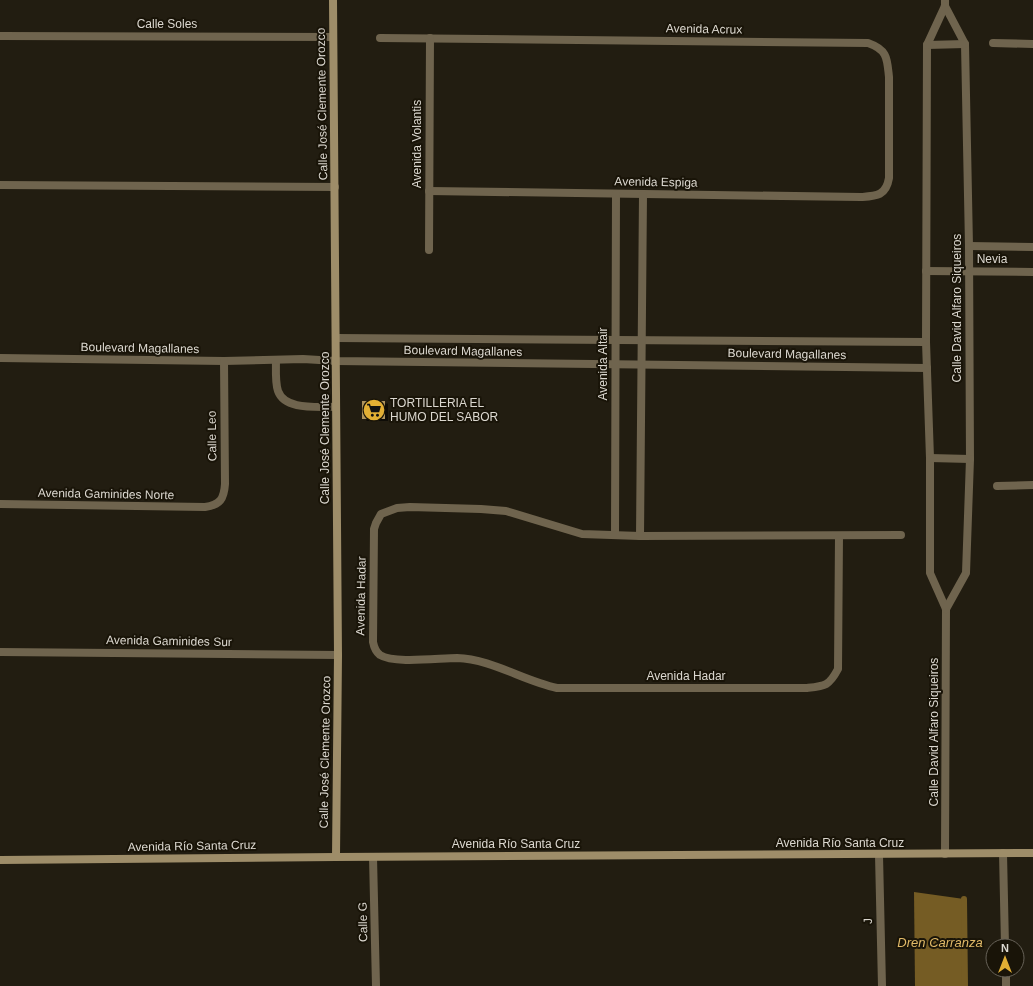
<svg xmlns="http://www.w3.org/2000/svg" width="1033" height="986" font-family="Arial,sans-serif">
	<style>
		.water { fill: #755c24 }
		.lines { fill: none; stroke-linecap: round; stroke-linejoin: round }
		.stream { stroke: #755c24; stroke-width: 6 }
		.building { fill: #ae935c; filter: url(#shadow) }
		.lane { stroke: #6f644e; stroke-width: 8 }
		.street { stroke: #6f644e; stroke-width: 8 }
		.secondary { stroke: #9e8d69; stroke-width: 8 }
		.labels { text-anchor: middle; stroke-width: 4; stroke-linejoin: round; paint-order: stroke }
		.street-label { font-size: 12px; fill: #dcd8d0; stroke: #191408 }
		.poi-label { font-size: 12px; fill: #dcd8d0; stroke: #191408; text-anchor: start }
		.water-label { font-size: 13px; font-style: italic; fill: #e1ba68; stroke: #191408 }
	</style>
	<defs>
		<filter id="shadow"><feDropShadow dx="4.5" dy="2.5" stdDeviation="0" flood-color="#0009"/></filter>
	</defs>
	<rect width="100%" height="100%" fill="#221d11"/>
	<!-- water -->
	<path class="water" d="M914,892L964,899L965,986H915Z"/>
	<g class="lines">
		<!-- stream -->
		<path class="stream" d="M964,899L965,986"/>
	</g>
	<!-- building -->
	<rect class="building" x="362" y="401" width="23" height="18"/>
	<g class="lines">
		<!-- lane -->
		<path class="lane" d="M276,360C276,369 275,382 278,391C285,411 319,406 336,407"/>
		<!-- street -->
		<g class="street">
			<path d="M945,0V6L927,45L926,342L930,458V573L946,609L945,854"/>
			<path d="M945,6L965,44L969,246L970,459L966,573L946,609"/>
			<path d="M0,36L333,37"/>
			<path d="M380,38L868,43C888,50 887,59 889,77V178C886,196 876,196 861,197L429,191"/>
			<path d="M993,43L1033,44"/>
			<path d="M927,45L965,44"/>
			<path d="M0,185L335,187"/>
			<path d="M969,246L1033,247"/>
			<path d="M429,250L430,38"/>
			<path d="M926,271L1033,272"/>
			<path d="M336,338L926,342"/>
			<path d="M0,358L224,361L303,359L336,361L927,368"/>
			<path d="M930,458L970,459"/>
			<path d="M997,486L1033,485"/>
			<path d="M0,504L205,507C220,505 224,499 225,484L224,361"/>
			<path d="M615,535L616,194"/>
			<path d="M640,536L643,195"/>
			<path d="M839,536L838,669C829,686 825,686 807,688H557C524,681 491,659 457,658C439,658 394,664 380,655C376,652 374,647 373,642L374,529L376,523L381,514L397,508L410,507L481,509L506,511L582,534L640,536L901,535"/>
			<path d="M0,652L338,655"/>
			<path d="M1003,853L1005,946"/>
			<path d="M879,855L882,986"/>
			<path d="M373,857L376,986"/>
			<path d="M1006,970V986"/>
		</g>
		<!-- secondary -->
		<g class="secondary">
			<path d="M333,0L338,655L336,857"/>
			<path d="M0,860L336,857L1033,853"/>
		</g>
	</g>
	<!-- icons -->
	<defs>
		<g id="supermarket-disc" transform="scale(1.15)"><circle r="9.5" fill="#e2af34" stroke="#191408"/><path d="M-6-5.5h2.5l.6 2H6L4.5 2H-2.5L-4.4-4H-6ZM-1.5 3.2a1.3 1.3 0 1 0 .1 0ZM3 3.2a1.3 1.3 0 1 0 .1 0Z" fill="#111"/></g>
	</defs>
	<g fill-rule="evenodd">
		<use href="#supermarket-disc" x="374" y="410"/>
	</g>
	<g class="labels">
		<!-- street labels -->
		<g class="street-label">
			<text x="167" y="28">Calle Soles</text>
			<text transform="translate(704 29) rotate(1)" y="4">Avenida Acrux</text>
			<text transform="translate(322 104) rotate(-91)" y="4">Calle José Clemente Orozco</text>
			<text transform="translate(417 144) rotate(-90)" y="4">Avenida Volantis</text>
			<text transform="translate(656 182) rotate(1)" y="4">Avenida Espiga</text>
			<text x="992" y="263">Nevia</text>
			<text transform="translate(957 308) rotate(-90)" y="4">Calle David Alfaro Siqueiros</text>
			<text transform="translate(140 348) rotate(1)" y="4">Boulevard Magallanes</text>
			<text transform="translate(463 351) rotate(1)" y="4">Boulevard Magallanes</text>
			<text transform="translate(787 354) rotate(1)" y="4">Boulevard Magallanes</text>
			<text transform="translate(603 364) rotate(-90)" y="4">Avenida Altair</text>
			<text transform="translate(325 428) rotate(-90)" y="4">Calle José Clemente Orozco</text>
			<text transform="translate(212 436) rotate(-91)" y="4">Calle Leo</text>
			<text transform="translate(106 494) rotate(1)" y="4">Avenida Gaminides Norte</text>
			<text transform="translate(361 596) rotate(-89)" y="4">Avenida Hadar</text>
			<text transform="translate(169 641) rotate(1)" y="4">Avenida Gaminides Sur</text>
			<text x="686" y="680">Avenida Hadar</text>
			<text transform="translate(934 732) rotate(-90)" y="4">Calle David Alfaro Siqueiros</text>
			<text transform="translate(325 752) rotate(-89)" y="4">Calle José Clemente Orozco</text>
			<text x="840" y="847">Avenida Río Santa Cruz</text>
			<text x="516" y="848">Avenida Río Santa Cruz</text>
			<text transform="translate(192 846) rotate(-1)" y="4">Avenida Río Santa Cruz</text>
			<text transform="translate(868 921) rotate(-91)" y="4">J</text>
			<text transform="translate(363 922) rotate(-91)" y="4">Calle G</text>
		</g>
		<!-- poi labels -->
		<g class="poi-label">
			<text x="390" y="407">TORTILLERIA EL<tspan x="390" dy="14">HUMO DEL SABOR</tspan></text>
		</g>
		<!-- water labels -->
		<g class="water-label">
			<text x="940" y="947">Dren Carranza</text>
		</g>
	</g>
	<!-- north arrow -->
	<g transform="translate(1005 958)"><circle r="19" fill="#191408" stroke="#676258"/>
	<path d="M0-3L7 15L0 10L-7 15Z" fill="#e2af34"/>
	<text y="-6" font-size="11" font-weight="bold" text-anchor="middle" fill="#dcd8d0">N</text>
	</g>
</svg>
